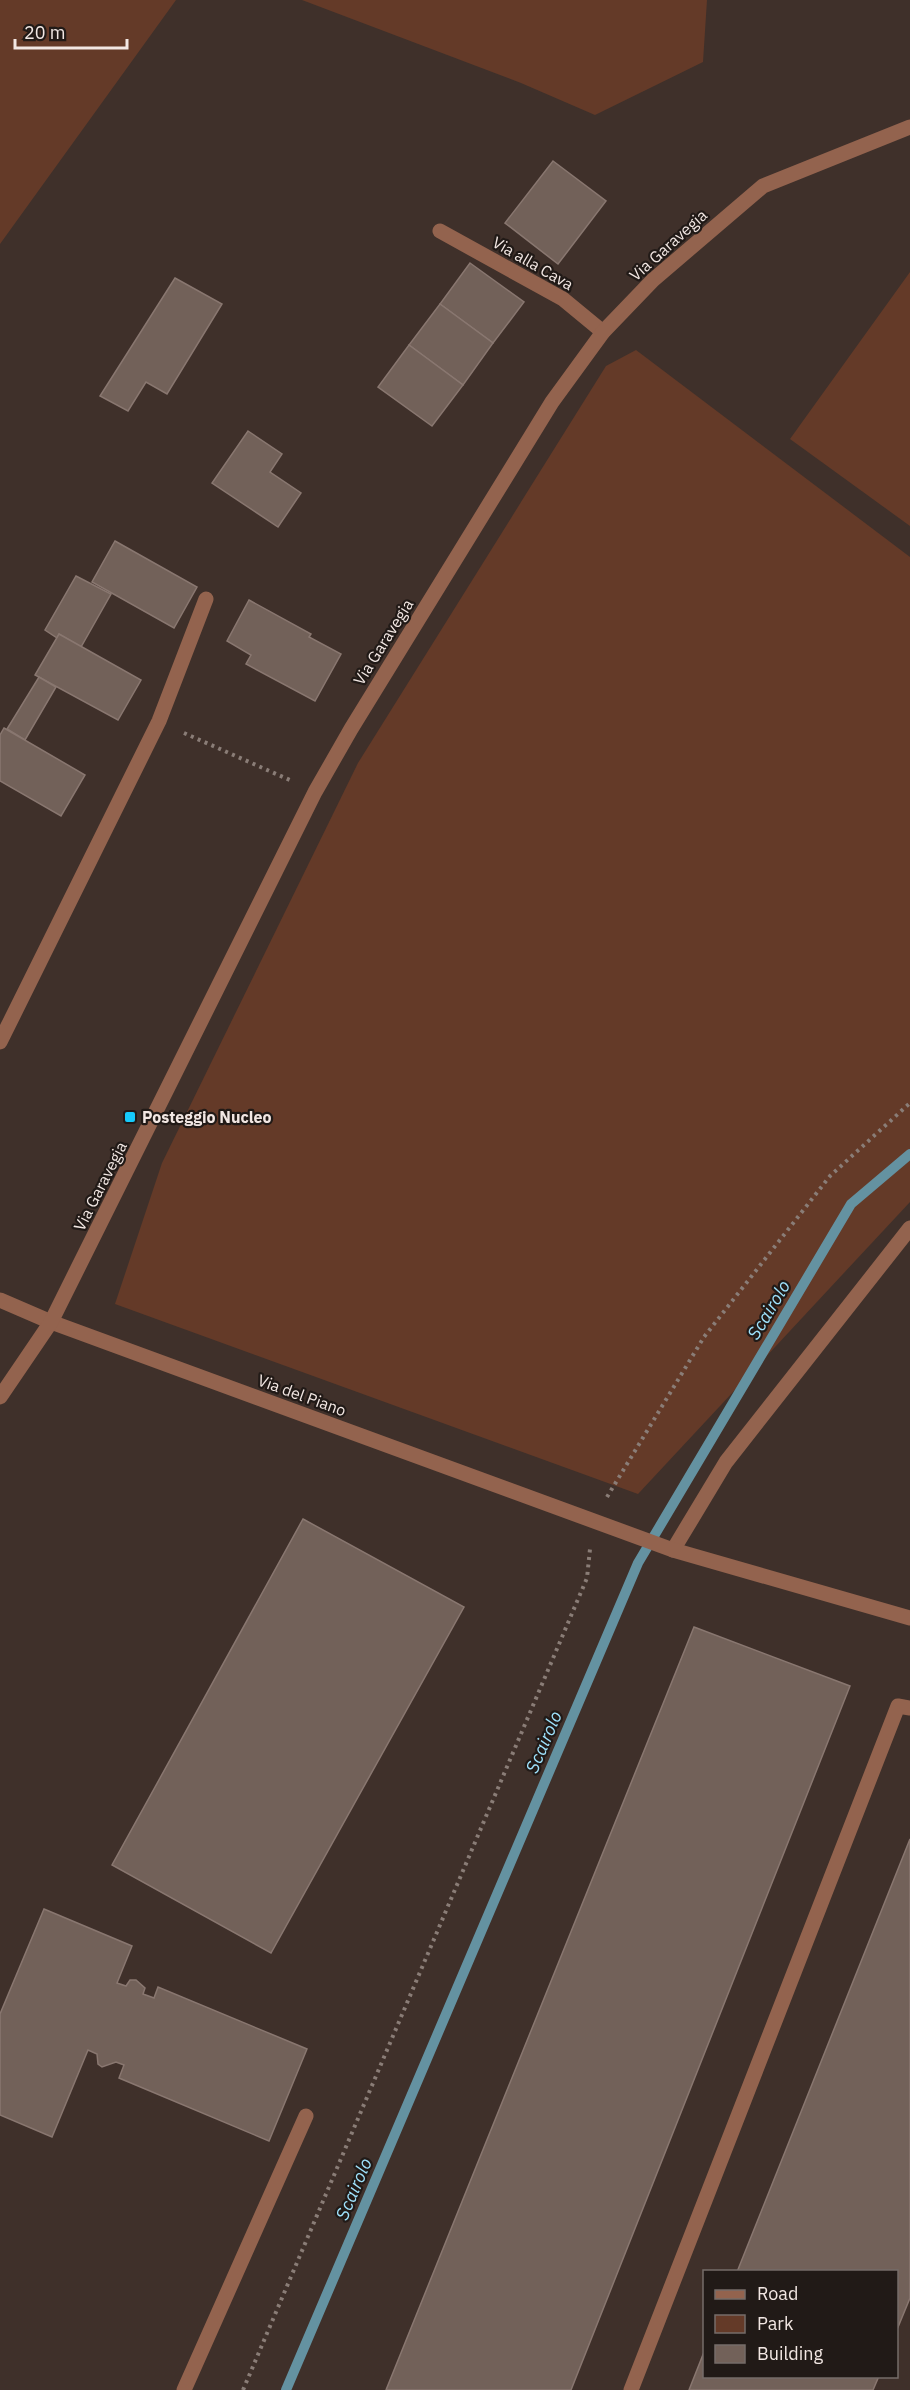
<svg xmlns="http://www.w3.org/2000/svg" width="910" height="2390" font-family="'IBM Plex Sans',sans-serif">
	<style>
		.green { fill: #643a28 }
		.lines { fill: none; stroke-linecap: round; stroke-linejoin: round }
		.stream { stroke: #6492a1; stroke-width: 10 }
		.building { fill: #726159; stroke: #897770; stroke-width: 1.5 }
		.path { stroke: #8a7d77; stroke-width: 4; stroke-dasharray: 3 4.5; stroke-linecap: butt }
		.lane { stroke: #93634e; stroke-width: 15 }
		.street { stroke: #93634e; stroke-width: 15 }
		.poi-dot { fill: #16cafb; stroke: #211a17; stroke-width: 2 }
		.labels { text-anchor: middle; stroke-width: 4.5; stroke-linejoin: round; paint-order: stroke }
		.street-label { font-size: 16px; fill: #f2e7e3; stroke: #211a17 }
		.poi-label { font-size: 16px; font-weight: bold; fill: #f2e7e3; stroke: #211a17; text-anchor: start }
		.water-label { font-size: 18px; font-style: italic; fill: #9fe2fc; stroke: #211a17 }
	</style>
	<rect width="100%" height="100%" fill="#3f302a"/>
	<!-- green -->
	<g class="green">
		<path d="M0,0H176L0,244Z"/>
		<path d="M302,0H707L703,62L595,115L521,83Z"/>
		<path d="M910,272V526L790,439Z"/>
		<path d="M636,350L910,557V1202L638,1494L115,1304L162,1163L358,763L606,366Z"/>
	</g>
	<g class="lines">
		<!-- stream -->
		<path class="stream" d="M286,2390L638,1563L851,1204L910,1154"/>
	</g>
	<!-- building -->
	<g class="building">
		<path d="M553,161L606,201L558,264L505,223Z"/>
		<path d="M470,263L524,302L493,343L440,304Z"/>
		<path d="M175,278L222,304L167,394L146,382L128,411L100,396Z"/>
		<path d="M440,304L493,343L463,385L409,345Z"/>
		<path d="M409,345L463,385L432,426L378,387Z"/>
		<path d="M248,431L282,454L270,472L301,493L278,527L212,483Z"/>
		<path d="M115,541L197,587L174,628L92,582Z"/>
		<path d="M76,576L111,594L81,647L59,634L57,638L45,630Z"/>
		<path d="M249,600L311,634L309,637L341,654L315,701L246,664L251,655L227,641Z"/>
		<path d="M59,634L141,680L118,720L35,675Z"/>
		<path d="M39,677L56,687L25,740L7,729Z"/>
		<path d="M4,728L85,775L61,816L0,781V735Z"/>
		<path d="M303,1519L464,1607L271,1953L112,1865Z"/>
		<path d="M694,1627L850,1686L571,2390H386Z"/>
		<path d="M910,1839V2298L896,2332V2272H737Z"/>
		<path d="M44,1909L132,1946L117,1983L126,1986L130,1980H136L145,1988L143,1994L154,1998L158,1987L307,2049L269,2141L119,2078L124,2065L116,2062L102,2067L98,2064L97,2054L88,2050L52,2137L0,2115V2014Z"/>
		<path d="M704,2352V2376H879L873,2390H689Z"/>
	</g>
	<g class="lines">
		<!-- path -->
		<g class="path">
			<path d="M184,733L292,781"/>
			<path d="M607,1497L704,1337L830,1176L910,1103"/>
			<path d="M243,2390L587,1578L590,1549"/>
		</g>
		<!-- lane -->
		<g class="lane">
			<path d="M440,231L563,299L603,332"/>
			<path d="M673,1550L726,1462L910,1228"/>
			<path d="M184,2390L306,2116"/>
			<path d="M631,2390L898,1706L910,1708"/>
		</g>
		<!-- street -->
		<g class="street">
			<path d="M0,1042L159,721L206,599"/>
			<path d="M0,1300L51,1322L673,1550L910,1618"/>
			<path d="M0,1397L51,1322L315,792L351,729L552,402L603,332L653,280L763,186L910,127"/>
		</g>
	</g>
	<!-- markers -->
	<rect class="poi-dot" x="124" y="1111" width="12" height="12" rx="3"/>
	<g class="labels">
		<!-- street labels -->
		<g class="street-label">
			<text transform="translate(668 245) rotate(-42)" y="6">Via Garavegia</text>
			<text transform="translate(533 263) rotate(30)" y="6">Via alla Cava</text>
			<text transform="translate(383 642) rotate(-58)" y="6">Via Garavegia</text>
			<text transform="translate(100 1186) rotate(-63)" y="6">Via Garavegia</text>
			<text transform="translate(302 1395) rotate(20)" y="6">Via del Piano</text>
		</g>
		<!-- poi labels -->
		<g class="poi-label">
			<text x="142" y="1123">Posteggio Nucleo</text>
		</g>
		<!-- water labels -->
		<g class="water-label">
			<text transform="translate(769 1310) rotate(-59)" y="6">Scairolo</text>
			<text transform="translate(544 1742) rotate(-67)" y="6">Scairolo</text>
			<text transform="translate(354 2189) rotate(-67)" y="6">Scairolo</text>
		</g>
	</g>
	<!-- legend -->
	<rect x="703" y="2270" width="195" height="108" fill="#211a17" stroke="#756c69" stroke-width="1.5"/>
	<rect x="715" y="2290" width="30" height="9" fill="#93634e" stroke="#756c69" stroke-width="1.5"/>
	<text x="757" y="2300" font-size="18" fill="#f2e7e3">Road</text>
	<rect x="715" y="2315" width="30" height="18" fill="#643a28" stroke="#756c69" stroke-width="1.5"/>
	<text x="757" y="2330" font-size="18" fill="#f2e7e3">Park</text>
	<rect x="715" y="2345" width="30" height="18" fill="#726159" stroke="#756c69" stroke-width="1.5"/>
	<text x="757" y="2360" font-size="18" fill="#f2e7e3">Building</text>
	<!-- scale -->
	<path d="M15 39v9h112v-9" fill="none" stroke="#f2e7e3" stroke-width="3"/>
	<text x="24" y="39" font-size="18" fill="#f2e7e3" stroke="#211a17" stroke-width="4.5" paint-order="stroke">20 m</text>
</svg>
